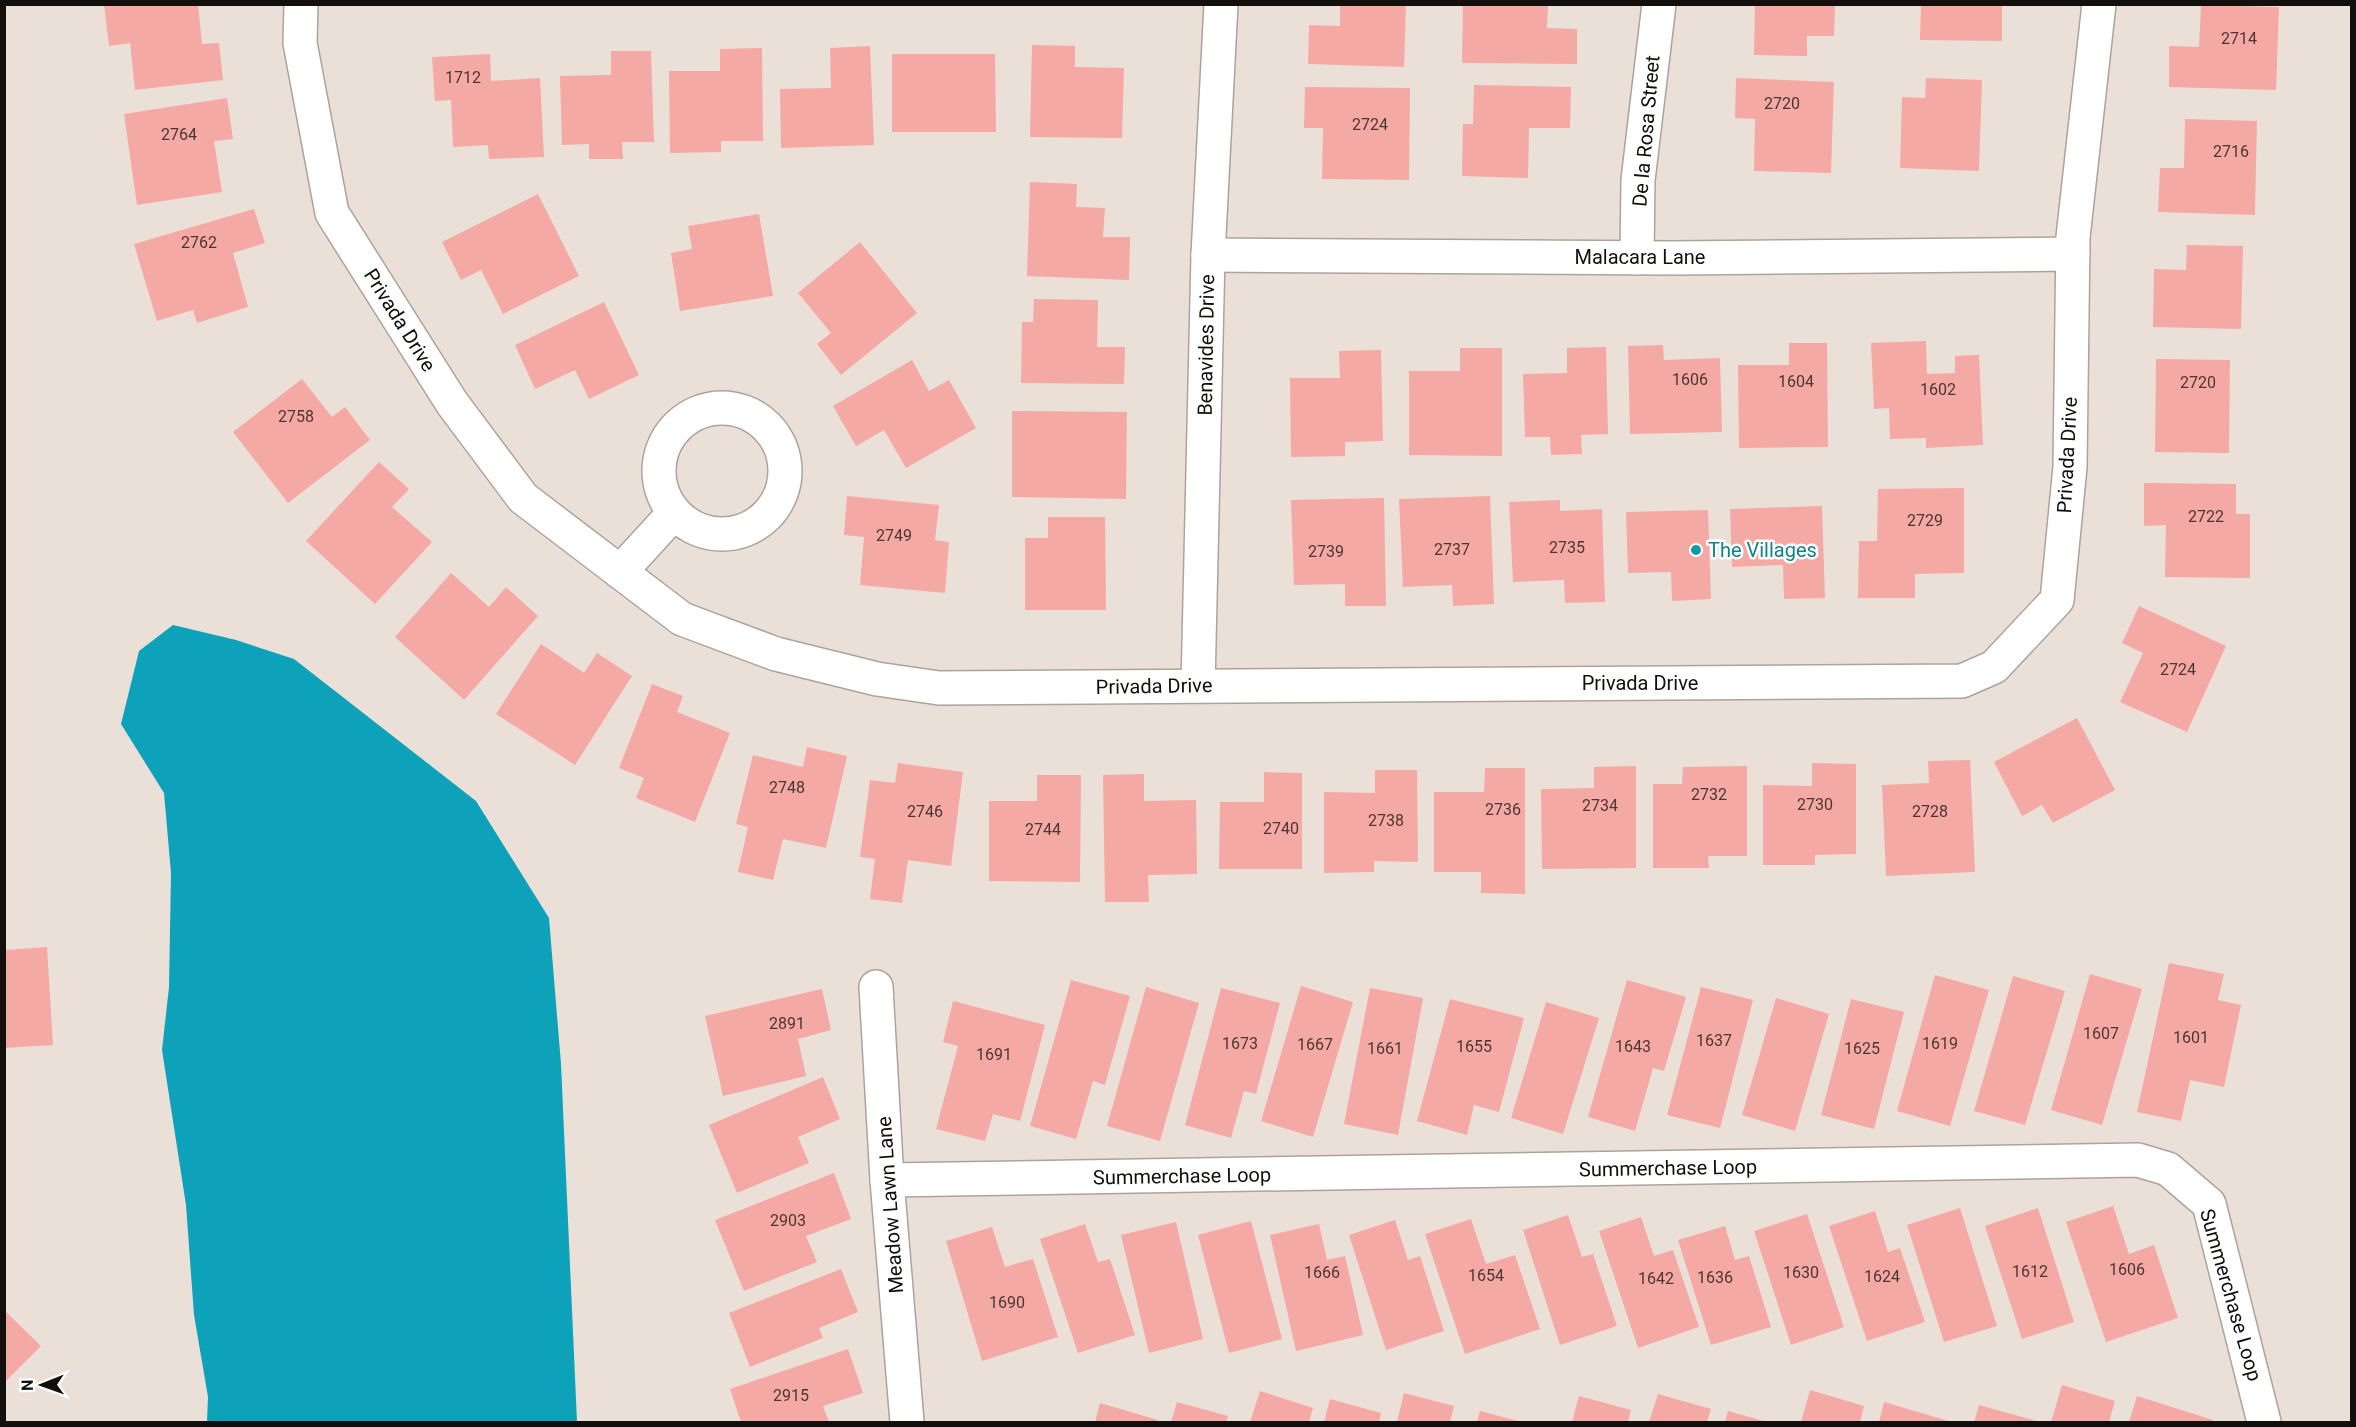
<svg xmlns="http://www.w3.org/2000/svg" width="2356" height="1427" font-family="Roboto,sans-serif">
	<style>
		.water { fill: #0da2b9 }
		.building { fill: #f5a9a4 }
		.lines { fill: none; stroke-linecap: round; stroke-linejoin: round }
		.minor-casing { stroke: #ada39c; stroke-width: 36 }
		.minor { stroke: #fff; stroke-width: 33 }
		.culture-dot { fill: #0f9aa8; stroke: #fff; stroke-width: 2 }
		.labels { text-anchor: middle; stroke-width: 5; stroke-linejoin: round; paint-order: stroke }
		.number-label { font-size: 16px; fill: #4c3633 }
		.street-label { font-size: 20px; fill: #130f0d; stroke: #fff }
		.culture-label { font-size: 20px; fill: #0d838f; stroke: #fff; text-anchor: start }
	</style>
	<rect width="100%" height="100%" fill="#ebe0d8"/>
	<!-- water -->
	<path class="water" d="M173,625L236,640L294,659L476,801L549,918L561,1064L577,1422H207L208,1397L194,1315L186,1205L162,1050L169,987L171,873L164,793L121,724L139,651Z"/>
	<!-- building -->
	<g class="building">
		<path d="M104,4H198L202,44L219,43L223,80L135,90L130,43L109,46Z"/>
		<path d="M1340,4H1406L1404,67L1308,64L1309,25L1340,26Z"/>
		<path d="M1755,4H1835L1834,36H1807V56L1754,55Z"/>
		<path d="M1921,4H2002V41L1920,40Z"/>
		<path d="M1463,5H1548L1547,28L1577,29V64L1462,63Z"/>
		<path d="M2201,5L2279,7L2276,90L2169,87V46L2199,47Z"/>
		<path d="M1032,45L1075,46V67L1124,68L1122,138L1030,137Z"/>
		<path d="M870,46L874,145L781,148L780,89L831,88L830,48Z"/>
		<path d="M762,48L763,141H721V152L670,153L669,71H720V49Z"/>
		<path d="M611,51H651L654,142H622L623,159H589V144L562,145L560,76L611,75Z"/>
		<path d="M490,54L491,81L540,78L544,157L489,159L488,145L453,147L451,100L435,101L432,57Z"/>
		<path d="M892,54H995L996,132H892Z"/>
		<path d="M1736,78L1834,82L1831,173L1754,171L1755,119L1735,118Z"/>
		<path d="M1926,78L1982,80L1979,171L1900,168L1902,97L1925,98Z"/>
		<path d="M1474,85L1571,87L1570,128H1529L1528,178L1462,176L1463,124H1473Z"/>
		<path d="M1305,87L1410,88L1409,180L1322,179L1323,128H1304Z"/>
		<path d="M227,98L233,139L214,141L222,192L137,205L124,114Z"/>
		<path d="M2185,119L2257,121L2255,215L2158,212L2160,168H2184Z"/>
		<path d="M1030,182L1077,184L1076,207L1105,208L1103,237H1130L1129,280L1027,276Z"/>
		<path d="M538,194L579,276L503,314L481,270L461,280L442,242Z"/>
		<path d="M254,209L265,243L233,253L248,307L197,323L193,310L157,321L134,244Z"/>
		<path d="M759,214L773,296L680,311L671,253L692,249L688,226Z"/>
		<path d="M860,242L917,313L841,375L817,344L831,333L798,293Z"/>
		<path d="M2187,245L2243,246L2241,329L2153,327L2154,269L2186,270Z"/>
		<path d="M1034,299L1098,300L1097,347H1125L1124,384L1021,383L1022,322H1033Z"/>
		<path d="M604,302L639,375L589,399L575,370L535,389L515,345Z"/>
		<path d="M1926,341L1927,374L1955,373V356L1979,355L1983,445L1926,448V438L1890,439L1889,408L1874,409L1871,343Z"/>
		<path d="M1789,343H1827L1828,447L1739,448L1738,365H1789Z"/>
		<path d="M1663,345L1664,360L1720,358L1722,432L1630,434L1628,346Z"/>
		<path d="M1606,347L1608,434L1581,435L1582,454L1551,455L1550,437H1525L1523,374L1567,373V348Z"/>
		<path d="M1460,348H1502V456L1409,455V371H1460Z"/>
		<path d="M1381,350L1383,441L1345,442V456L1291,457L1290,378H1340L1339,351Z"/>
		<path d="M2156,359L2230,360L2229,453L2155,452Z"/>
		<path d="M912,360L929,391L949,380L976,428L906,468L884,430L856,446L833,406Z"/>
		<path d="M302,379L332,417L345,407L370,440L288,503L233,432Z"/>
		<path d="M1012,411L1127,412L1126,499L1012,497Z"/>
		<path d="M379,462L409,489L392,507L432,542L375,604L306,541Z"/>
		<path d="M2144,483L2236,484V514H2250V578L2165,577L2166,525L2144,526Z"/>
		<path d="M1964,488V573L1915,574V598H1858L1859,541H1877L1878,489Z"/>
		<path d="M847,496L939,505L935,540L949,542L945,593L860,585L864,537L844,535Z"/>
		<path d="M1490,496L1494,604L1453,606L1452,585L1403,587L1399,499Z"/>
		<path d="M1384,498L1386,606H1345V584L1294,585L1291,500Z"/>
		<path d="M1560,500V511L1602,509L1605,602L1565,603L1564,580L1513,582L1509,502Z"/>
		<path d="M1822,506L1825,598L1784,599L1783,565L1732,567L1730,509Z"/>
		<path d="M1708,510L1711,599L1672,601L1671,572L1628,573L1626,512Z"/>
		<path d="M1048,517H1105L1106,610H1025V538H1048Z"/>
		<path d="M451,573L489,607L506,587L538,616L464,700L395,637Z"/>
		<path d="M2139,606L2226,646L2187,732L2120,702L2143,653L2122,643Z"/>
		<path d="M541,644L584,673L597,653L632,676L575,765L496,714Z"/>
		<path d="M652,684L683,696L677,712L730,733L695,822L636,798L644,778L619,768Z"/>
		<path d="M2077,718L2115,790L2053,823L2042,805L2022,816L1994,762Z"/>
		<path d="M807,747L847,756L826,848L783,839L773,880L738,872L748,827L736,824L753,755L803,767Z"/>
		<path d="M1970,760L1975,872L1886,876L1882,785L1929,783L1928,761Z"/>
		<path d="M898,763L963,772L951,866L908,860L902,903L870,899L875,859L860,857L870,780L895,783Z"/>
		<path d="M1812,763L1856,764V854L1815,855V865H1763V785L1812,786Z"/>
		<path d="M1636,766V868L1542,869L1541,789L1594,788V767Z"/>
		<path d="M1747,766V856H1708L1709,868H1653V784H1682L1683,767Z"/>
		<path d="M1485,768H1525V894L1481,893V872H1434V792H1484Z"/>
		<path d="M1375,770H1417L1418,862L1374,861V872L1324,873V792L1375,793Z"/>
		<path d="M1264,772L1302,773V869H1219L1220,802H1264Z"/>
		<path d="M1144,774V801L1196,800L1197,874L1148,875L1149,902H1105L1103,775Z"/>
		<path d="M1037,775H1081L1080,882L989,881V801H1037Z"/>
		<path d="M47,947L53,1045L4,1048V950Z"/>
		<path d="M2169,963L2224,974L2218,1000L2241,1005L2224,1087L2190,1080L2181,1121L2137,1112Z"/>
		<path d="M2090,974L2142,989L2102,1125L2051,1110Z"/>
		<path d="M1935,975L1989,990L1950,1126L1897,1111Z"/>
		<path d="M2013,976L2065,991L2025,1125L1974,1111Z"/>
		<path d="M1071,980L1130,996L1105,1085L1093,1081L1076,1139L1030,1126Z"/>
		<path d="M1627,980L1686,997L1664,1071L1653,1068L1635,1131L1588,1117Z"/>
		<path d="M1301,986L1353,1002L1313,1137L1261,1121Z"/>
		<path d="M1146,987L1199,1003L1160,1141L1107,1126Z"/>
		<path d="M1701,987L1753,1000L1720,1128L1667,1115Z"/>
		<path d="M1221,988L1280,1003L1256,1094L1244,1091L1231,1138L1185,1125Z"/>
		<path d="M1370,988L1423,998L1398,1135L1344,1124Z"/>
		<path d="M822,989L831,1030L798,1039L806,1076L723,1096L705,1016Z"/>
		<path d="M1776,998L1829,1014L1795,1131L1742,1115Z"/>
		<path d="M1450,999L1524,1018L1499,1112L1474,1105L1467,1135L1417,1121Z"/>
		<path d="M1851,999L1904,1012L1874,1129L1821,1115Z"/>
		<path d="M953,1001L1045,1025L1020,1121L993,1114L985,1141L936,1129L958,1046L943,1042Z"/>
		<path d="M1546,1002L1599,1018L1563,1134L1511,1118Z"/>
		<path d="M823,1077L840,1119L798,1137L809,1163L737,1193L709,1125Z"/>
		<path d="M834,1173L851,1219L806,1236L817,1262L744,1291L715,1220Z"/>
		<path d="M2113,1206L2129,1254L2154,1245L2178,1318L2106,1342L2066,1222Z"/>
		<path d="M1960,1208L1997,1326L1944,1342L1907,1225Z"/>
		<path d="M2038,1208L2074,1322L2022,1339L1985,1226Z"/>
		<path d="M1875,1211L1888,1252L1900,1248L1925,1322L1867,1341L1829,1226Z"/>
		<path d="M1807,1214L1844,1327L1791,1345L1754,1231Z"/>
		<path d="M1568,1215L1582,1257L1593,1254L1617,1326L1560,1345L1523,1230Z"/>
		<path d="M1641,1217L1654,1256L1673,1250L1699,1327L1638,1348L1599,1231Z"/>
		<path d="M1471,1219L1486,1264L1515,1255L1540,1329L1465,1354L1425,1234Z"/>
		<path d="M1395,1220L1408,1260L1420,1256L1444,1331L1386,1350L1349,1235Z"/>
		<path d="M1251,1221L1282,1339L1229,1353L1198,1235Z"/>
		<path d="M1176,1222L1203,1339L1149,1353L1121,1235Z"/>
		<path d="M1085,1224L1098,1262L1110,1259L1135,1335L1078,1353L1040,1239Z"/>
		<path d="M1319,1224L1327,1260L1345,1256L1363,1335L1296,1351L1270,1235Z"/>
		<path d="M1725,1226L1735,1260L1749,1256L1771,1327L1711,1345L1678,1240Z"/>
		<path d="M992,1227L1005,1267L1033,1259L1058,1337L982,1361L946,1241Z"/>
		<path d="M841,1269L858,1312L819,1328L823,1338L750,1367L729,1313Z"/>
		<path d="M4,1310L41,1346L4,1383Z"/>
		<path d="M848,1349L863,1393L823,1406L829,1422H741L730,1389Z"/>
		<path d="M2062,1385L2115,1401L2109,1422H2051Z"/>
		<path d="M1810,1390L1864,1406L1860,1422H1801Z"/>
		<path d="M1260,1391L1313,1408L1309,1422H1250Z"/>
		<path d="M1404,1393L1454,1406L1450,1422H1397Z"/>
		<path d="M1658,1394L1711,1409L1707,1422H1649Z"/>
		<path d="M1579,1396L1631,1410L1628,1422H1572Z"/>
		<path d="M2137,1396L2213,1420L2212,1422H2129Z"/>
		<path d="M1330,1399L1381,1413L1379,1422H1324Z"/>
		<path d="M1177,1402L1228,1416L1226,1422H1171Z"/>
		<path d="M1884,1402L1952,1422H1879Z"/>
		<path d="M1100,1403L1158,1420V1422H1095Z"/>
		<path d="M1979,1405L2040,1422H1974Z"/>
		<path d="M1480,1411L1522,1422H1477Z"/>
		<path d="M1728,1411L1767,1422H1725Z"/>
	</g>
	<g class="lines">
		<!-- minor casing -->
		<g class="minor-casing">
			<g id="minor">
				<path d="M301,4L300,43L332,213L452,403L523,498L682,619L776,654L877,679L939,688L1962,681L1994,667L2057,600L2070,467L2073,237L2099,4"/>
				<path d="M1208,255L1672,258L2073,254"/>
				<path d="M1637,258L1638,180L1659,4"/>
				<circle cx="722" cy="471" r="63"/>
				<path d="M620,572L674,513"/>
				<path d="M1198,686L1208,255L1221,4"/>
				<path d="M876,987L887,1180L907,1422"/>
				<path d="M887,1180L2138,1160L2168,1169L2209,1204L2264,1422"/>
			</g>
		</g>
		<!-- minor -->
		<use href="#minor" class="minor"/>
	</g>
	<!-- markers -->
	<circle class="culture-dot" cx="1696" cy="550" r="6"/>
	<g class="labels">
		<!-- number labels -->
		<g class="number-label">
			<text x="2239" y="44">2714</text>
			<text x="463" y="83">1712</text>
			<text x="1782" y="109">2720</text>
			<text x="1370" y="130">2724</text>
			<text x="179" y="140">2764</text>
			<text x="2231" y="157">2716</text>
			<text x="199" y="248">2762</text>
			<text x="1690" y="385">1606</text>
			<text x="1796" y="387">1604</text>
			<text x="2198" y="388">2720</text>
			<text x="1938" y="395">1602</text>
			<text x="296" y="422">2758</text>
			<text x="2206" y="522">2722</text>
			<text x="1925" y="526">2729</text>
			<text x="894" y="541">2749</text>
			<text x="1567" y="553">2735</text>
			<text x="1452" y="555">2737</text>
			<text x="1326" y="557">2739</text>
			<text x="2178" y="675">2724</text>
			<text x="787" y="793">2748</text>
			<text x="1709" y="800">2732</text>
			<text x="1815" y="810">2730</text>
			<text x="1600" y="811">2734</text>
			<text x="1503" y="815">2736</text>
			<text x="925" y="817">2746</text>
			<text x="1930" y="817">2728</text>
			<text x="1386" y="826">2738</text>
			<text x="1281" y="834">2740</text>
			<text x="1043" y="835">2744</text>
			<text x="787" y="1029">2891</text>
			<text x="2101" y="1039">1607</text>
			<text x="2191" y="1043">1601</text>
			<text x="1714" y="1046">1637</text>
			<text x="1240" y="1049">1673</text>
			<text x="1940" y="1049">1619</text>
			<text x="1315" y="1050">1667</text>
			<text x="1474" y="1052">1655</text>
			<text x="1633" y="1052">1643</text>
			<text x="1385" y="1054">1661</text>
			<text x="1862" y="1054">1625</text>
			<text x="994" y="1060">1691</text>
			<text x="788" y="1226">2903</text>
			<text x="2127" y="1275">1606</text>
			<text x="2030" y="1277">1612</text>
			<text x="1322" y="1278">1666</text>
			<text x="1801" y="1278">1630</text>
			<text x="1486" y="1281">1654</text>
			<text x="1882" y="1282">1624</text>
			<text x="1715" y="1283">1636</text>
			<text x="1656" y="1284">1642</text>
			<text x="1007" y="1308">1690</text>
			<text x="791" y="1401">2915</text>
		</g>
		<!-- street labels -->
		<g class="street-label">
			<text transform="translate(1646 131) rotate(-85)" y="7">De la Rosa Street</text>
			<text x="1640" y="264">Malacara Lane</text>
			<text transform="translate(400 320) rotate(58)" y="7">Privada Drive</text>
			<text transform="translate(1206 345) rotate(-89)" y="7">Benavides Drive</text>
			<text transform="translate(2067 455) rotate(-87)" y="7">Privada Drive</text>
			<text x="1640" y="690">Privada Drive</text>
			<text transform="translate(1154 686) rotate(-1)" y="7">Privada Drive</text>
			<text transform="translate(1668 1168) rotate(-1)" y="7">Summerchase Loop</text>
			<text transform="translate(1182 1176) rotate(-1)" y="7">Summerchase Loop</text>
			<text transform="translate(890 1205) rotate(-94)" y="7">Meadow Lawn Lane</text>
			<text transform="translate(2231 1295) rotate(74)" y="7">Summerchase Loop</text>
		</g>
		<!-- culture labels -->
		<g class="culture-label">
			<text x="1708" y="557">The Villages</text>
		</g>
	</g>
	<!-- border -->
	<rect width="2356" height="1427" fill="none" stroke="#130f0d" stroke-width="12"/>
	<!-- north arrow -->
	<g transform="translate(42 1385) rotate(269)" stroke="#ffffff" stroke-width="4.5" paint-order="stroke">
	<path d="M0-4.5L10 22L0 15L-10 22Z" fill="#130f0d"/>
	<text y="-9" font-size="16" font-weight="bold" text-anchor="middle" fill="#130f0d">N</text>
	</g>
</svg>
